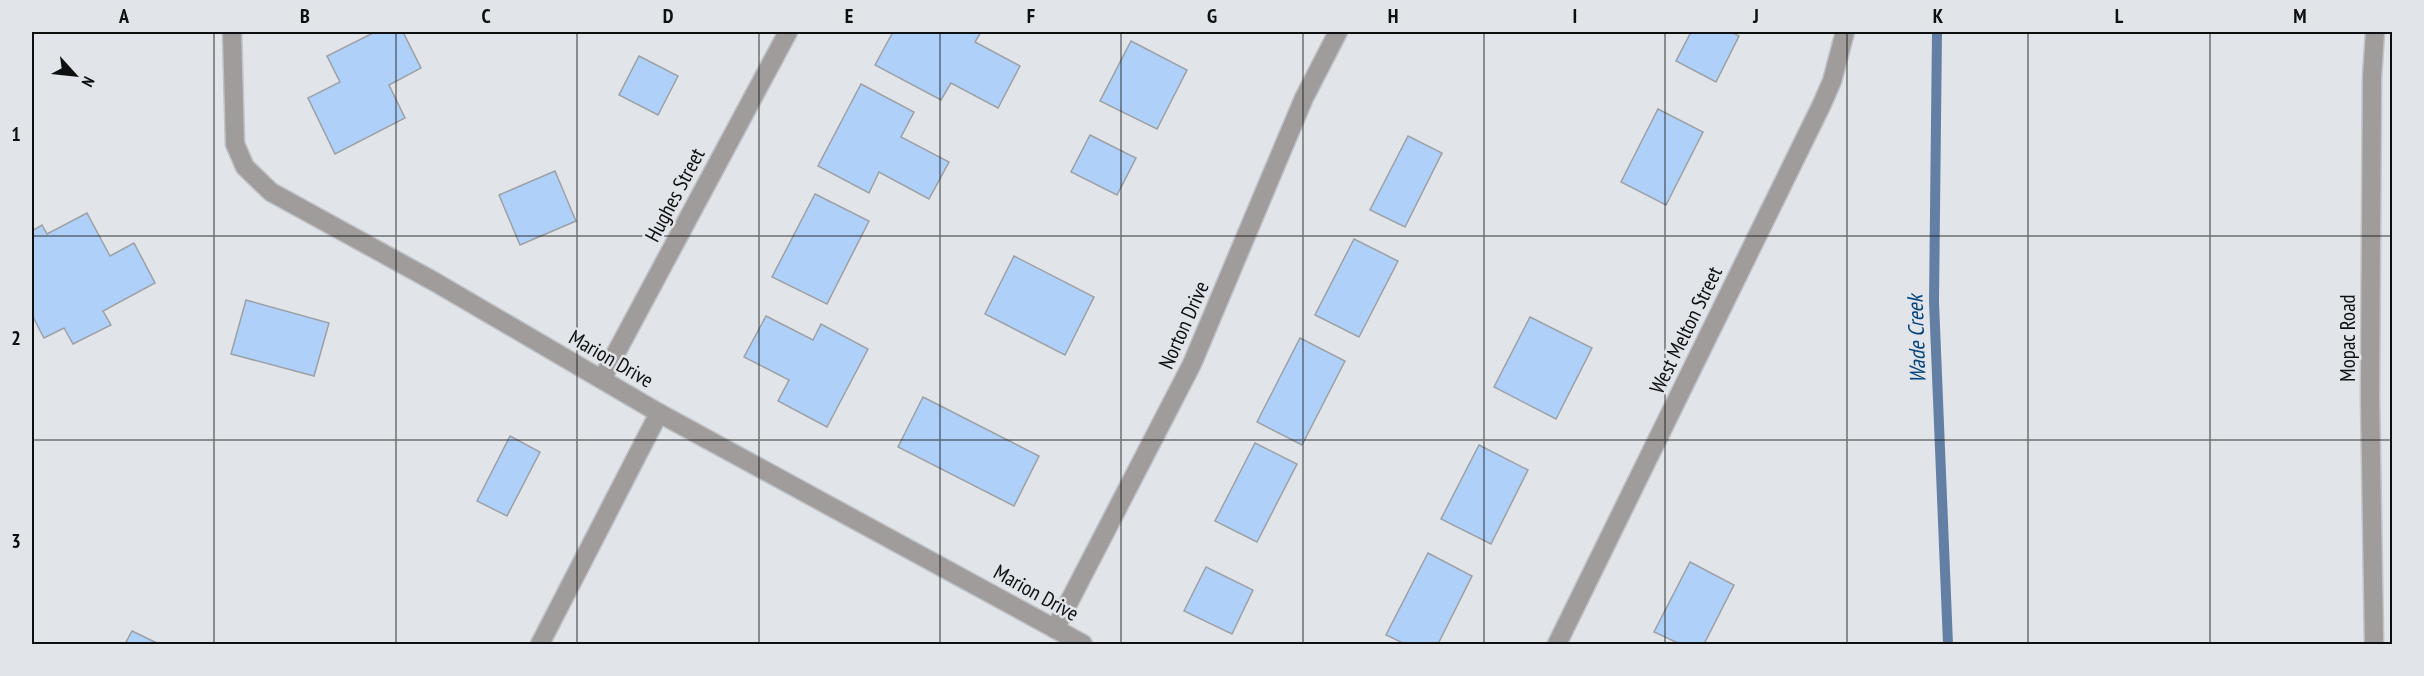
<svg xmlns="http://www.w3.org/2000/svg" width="2424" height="676" font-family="'PT Sans Narrow',sans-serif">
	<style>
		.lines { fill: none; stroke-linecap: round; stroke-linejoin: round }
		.stream { stroke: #637fa3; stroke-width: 10 }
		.building { fill: #afd0f9; stroke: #9da1a6; stroke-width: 1.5 }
		.minor-casing { stroke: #bfc3c7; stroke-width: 21 }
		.minor { stroke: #a09c9b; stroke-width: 18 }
		.grid { fill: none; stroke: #0e0f11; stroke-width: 1.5; stroke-opacity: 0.55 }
		.labels { text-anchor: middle; stroke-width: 5; stroke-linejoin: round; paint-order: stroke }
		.street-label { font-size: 21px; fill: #0e0f11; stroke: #e1e5ea }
		.water-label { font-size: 22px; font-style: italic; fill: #05427c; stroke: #e1e5ea }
		.neatline { fill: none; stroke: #0e0f11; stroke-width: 2 }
		.grid-label { font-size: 20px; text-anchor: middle; font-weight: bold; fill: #0e0f11 }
	</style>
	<rect width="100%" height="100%" fill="#e1e5ea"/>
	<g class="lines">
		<!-- stream -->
		<path class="stream" d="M1937,32L1934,302L1948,644"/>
	</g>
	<!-- building -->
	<g class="building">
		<path d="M375,32H403L421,68L389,85L405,118L335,154L308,98L340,82L327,56Z"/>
		<path d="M893,32H981L975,42L1020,66L998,108L951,83L941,100L875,65Z"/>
		<path d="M1691,32H1731L1739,36L1716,82L1676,61Z"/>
		<path d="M1131,41L1187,70L1157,129L1100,101Z"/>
		<path d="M639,56L678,76L658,115L619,95Z"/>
		<path d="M861,84L914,112L901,137L949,162L929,199L879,172L869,193L818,166Z"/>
		<path d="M1658,109L1703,132L1666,205L1621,182Z"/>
		<path d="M1090,135L1136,158L1117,195L1071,172Z"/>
		<path d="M1408,136L1442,153L1405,227L1370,210Z"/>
		<path d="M555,171L576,221L520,245L499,195Z"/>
		<path d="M815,194L869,221L827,304L772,277Z"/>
		<path d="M87,213L110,256L134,243L155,283L103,311L111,325L73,344L64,328L44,338L32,315V231L42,225L47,234Z"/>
		<path d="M1354,239L1398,261L1359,337L1315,315Z"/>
		<path d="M1014,256L1094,297L1065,355L985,314Z"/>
		<path d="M246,300L329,323L314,376L231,354Z"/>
		<path d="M766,316L813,340L821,324L868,349L827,427L778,401L789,380L744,357Z"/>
		<path d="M1530,317L1592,348L1556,419L1494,387Z"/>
		<path d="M1300,338L1345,361L1302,445L1257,422Z"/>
		<path d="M923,397L1039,456L1014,506L898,447Z"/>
		<path d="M510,436L540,452L507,516L477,501Z"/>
		<path d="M1255,443L1297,464L1257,542L1215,521Z"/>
		<path d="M1479,445L1528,470L1491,544L1441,519Z"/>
		<path d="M1428,553L1472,576L1438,644H1405L1386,635Z"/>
		<path d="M1690,562L1734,585L1704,644H1680L1654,632Z"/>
		<path d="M1206,567L1253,590L1232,634L1184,611Z"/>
		<path d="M132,631L159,644H125Z"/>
	</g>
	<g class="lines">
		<!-- minor casing -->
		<g class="minor-casing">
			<g id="minor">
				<path d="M232,32L235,144L245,167L271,192L435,282L659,413L1083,644"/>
				<path d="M602,379L788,32"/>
				<path d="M1055,629L1192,364L1304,98L1338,32"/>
				<path d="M540,644L659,413"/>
				<path d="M1557,644L1822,104L1832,81L1845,32"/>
				<path d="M2374,644L2370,396L2372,77L2375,32"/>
			</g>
		</g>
		<!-- minor -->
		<use href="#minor" class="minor"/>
	</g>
	<!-- grid -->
	<path class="grid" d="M214,32V644M396,32V644M577,32V644M759,32V644M940,32V644M1121,32V644M1303,32V644M1484,32V644M1665,32V644M1847,32V644M2028,32V644M2210,32V644M32,236H2392M32,440H2392"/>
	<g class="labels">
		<!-- street labels -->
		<g class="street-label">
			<text transform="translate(675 195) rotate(-62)" y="7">Hughes Street</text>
			<text transform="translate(1184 325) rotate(-66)" y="7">Norton Drive</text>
			<text transform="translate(1686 330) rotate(-64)" y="7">West Melton Street</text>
			<text transform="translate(2348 338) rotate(-90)" y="7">Mopac Road</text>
			<text transform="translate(611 359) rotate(30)" y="7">Marion Drive</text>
			<text transform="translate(1036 593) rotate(29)" y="7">Marion Drive</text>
		</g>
		<!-- water labels -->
		<g class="water-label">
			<text transform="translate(1916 339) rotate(-92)" y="8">Wade Creek</text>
		</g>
	</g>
	<!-- border -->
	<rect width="2424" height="676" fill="none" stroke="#e1e5ea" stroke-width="66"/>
	<!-- north arrow -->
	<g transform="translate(75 75) rotate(117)" stroke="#e1e5ea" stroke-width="4.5" paint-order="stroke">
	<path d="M0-4.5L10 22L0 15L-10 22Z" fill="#0e0f11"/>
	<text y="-9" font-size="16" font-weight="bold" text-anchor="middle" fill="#0e0f11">N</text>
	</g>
	<rect x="33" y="33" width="2358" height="610" class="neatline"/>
	<g class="grid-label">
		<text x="124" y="23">A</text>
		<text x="305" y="23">B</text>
		<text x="486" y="23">C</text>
		<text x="668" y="23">D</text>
		<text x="849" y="23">E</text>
		<text x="1031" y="23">F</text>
		<text x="1212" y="23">G</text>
		<text x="1393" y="23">H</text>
		<text x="1575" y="23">I</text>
		<text x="1756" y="23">J</text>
		<text x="1938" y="23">K</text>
		<text x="2119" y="23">L</text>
		<text x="2300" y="23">M</text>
		<text x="16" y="141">1</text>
		<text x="16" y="345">2</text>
		<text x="16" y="548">3</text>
	</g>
</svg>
